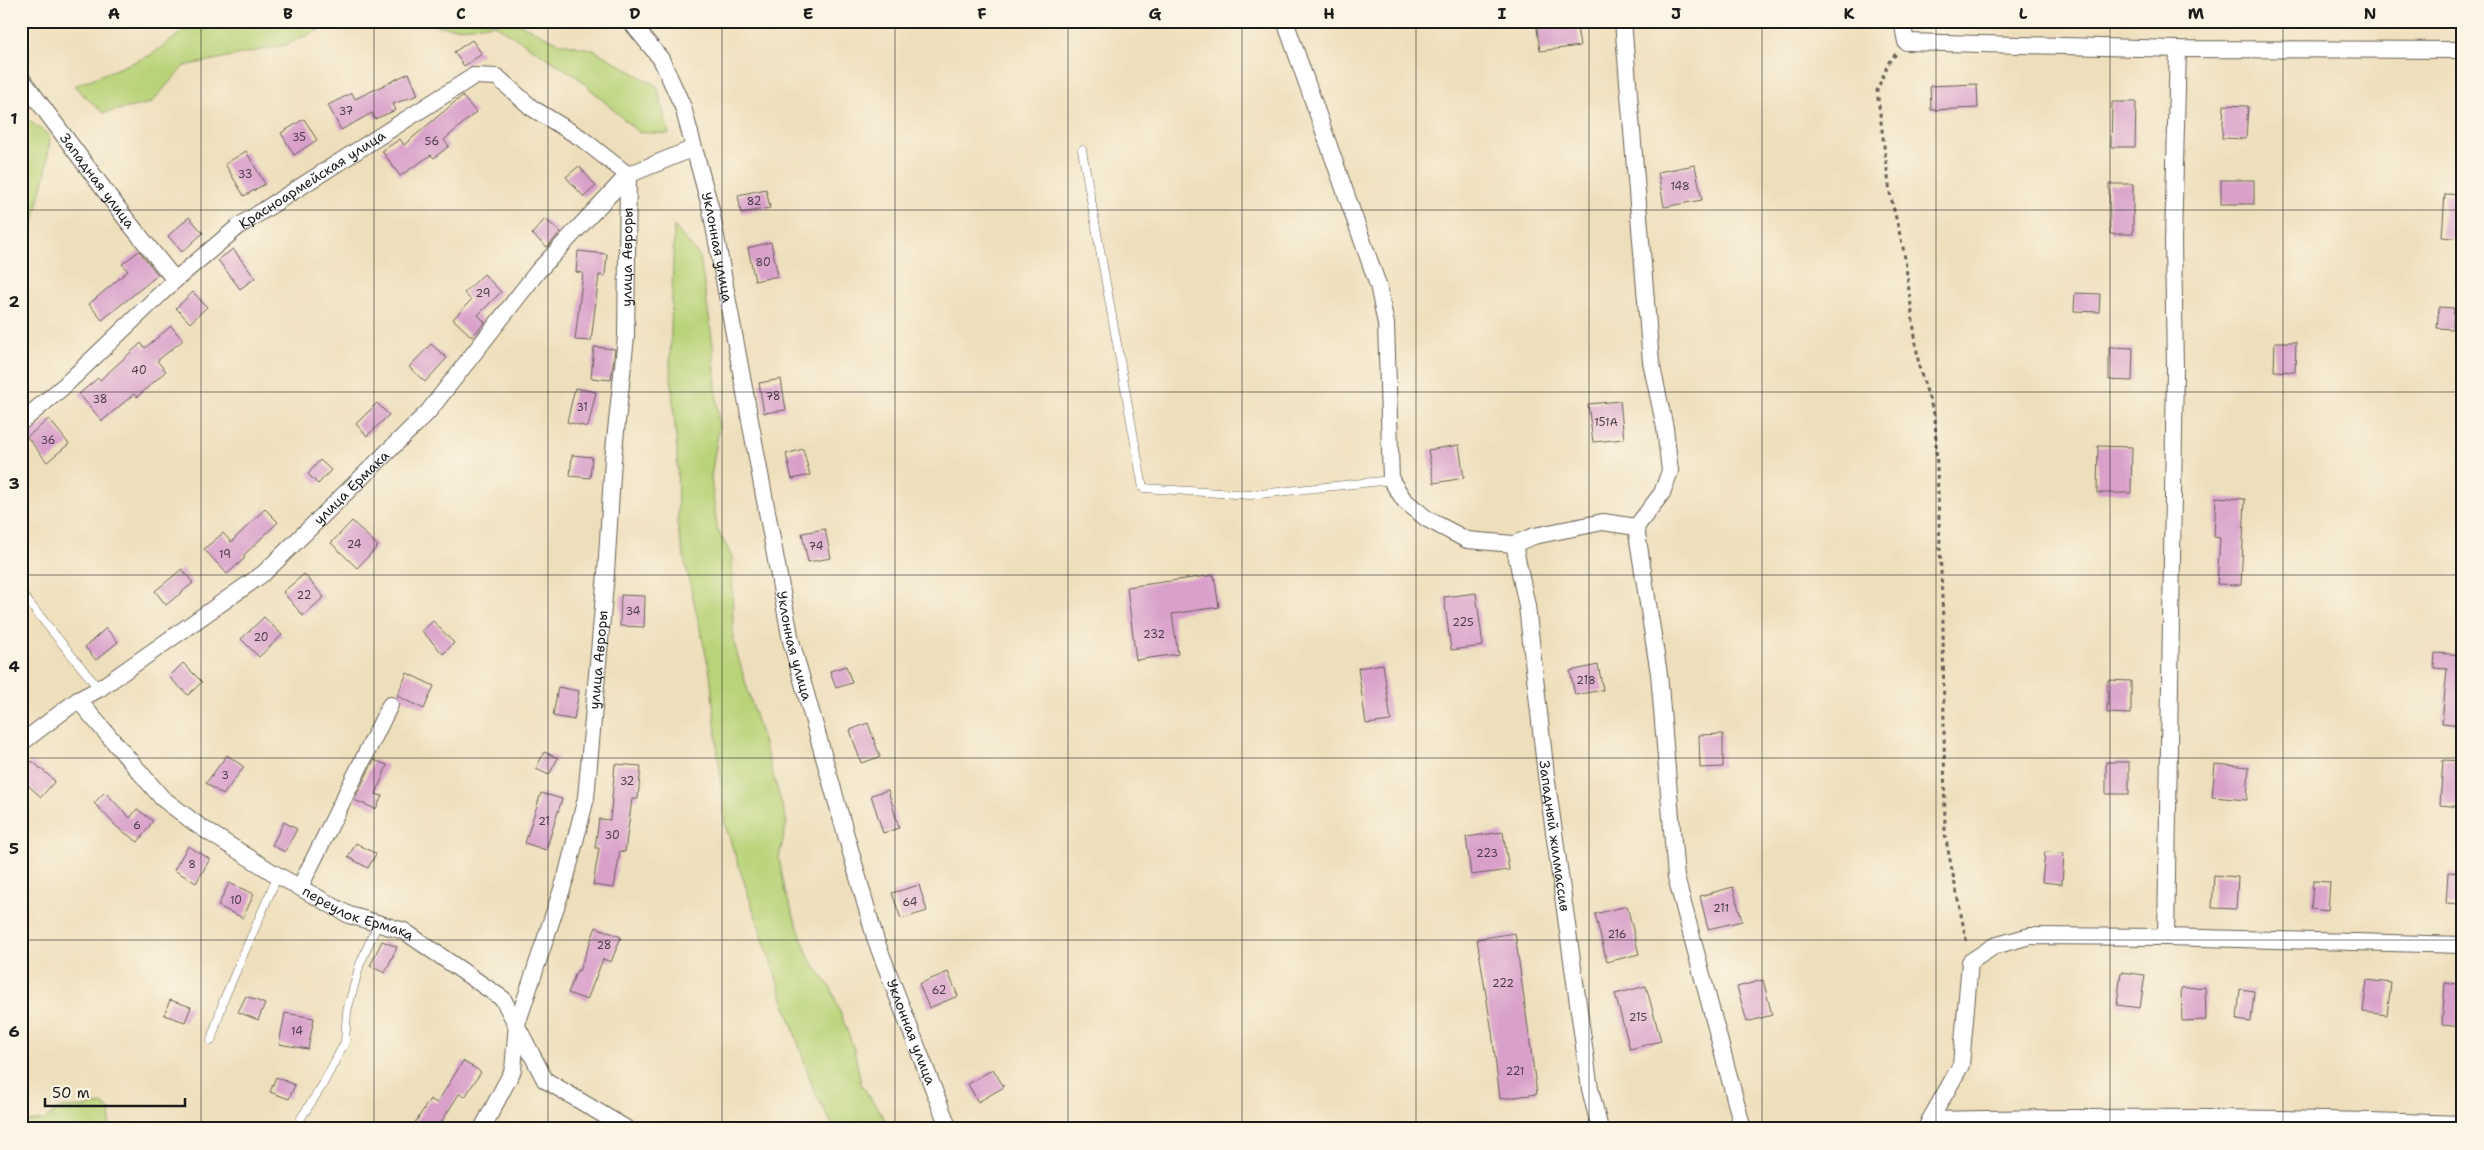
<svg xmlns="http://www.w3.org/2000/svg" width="2484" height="1150" font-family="'Shantell Sans',sans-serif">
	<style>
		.green { fill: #b9d378; stroke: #6a784a }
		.building { fill: #d9a0ca }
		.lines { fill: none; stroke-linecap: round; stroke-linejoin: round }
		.lane-casing { stroke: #666054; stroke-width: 9 }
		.street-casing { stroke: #666054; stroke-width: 18 }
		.path { stroke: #666054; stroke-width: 3; stroke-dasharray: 4 4; stroke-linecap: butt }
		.lane { stroke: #fff; stroke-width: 8 }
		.street { stroke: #fff; stroke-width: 16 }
		.grid { fill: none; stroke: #1c1c1c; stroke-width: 1; stroke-opacity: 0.55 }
		.labels { text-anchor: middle; stroke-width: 5; stroke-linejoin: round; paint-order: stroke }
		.number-label { font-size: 11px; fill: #4b3d48 }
		.street-label { font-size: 14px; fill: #1c1c1c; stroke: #fcf5e5 }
		.neatline { fill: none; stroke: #1c1c1c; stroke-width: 2 }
		.grid-label { font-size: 16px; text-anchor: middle; font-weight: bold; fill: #1c1c1c }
	</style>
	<rect width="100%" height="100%" fill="#fcf5e5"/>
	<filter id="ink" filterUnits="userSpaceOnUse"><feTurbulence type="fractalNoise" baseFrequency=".02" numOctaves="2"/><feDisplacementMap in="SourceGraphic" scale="10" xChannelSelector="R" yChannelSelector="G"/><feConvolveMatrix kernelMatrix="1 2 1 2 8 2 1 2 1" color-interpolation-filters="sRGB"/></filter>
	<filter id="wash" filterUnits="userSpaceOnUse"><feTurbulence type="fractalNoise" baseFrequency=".0096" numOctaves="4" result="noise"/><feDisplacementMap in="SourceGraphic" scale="20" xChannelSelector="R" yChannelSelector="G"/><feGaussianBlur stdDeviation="1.12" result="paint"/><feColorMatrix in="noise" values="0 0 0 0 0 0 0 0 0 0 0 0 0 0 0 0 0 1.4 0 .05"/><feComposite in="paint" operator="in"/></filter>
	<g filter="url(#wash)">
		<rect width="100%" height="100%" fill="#eedfbc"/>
		<!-- green -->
		<g class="green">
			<path d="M197,21H339L285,45L184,66L151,103L103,113L74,86L151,55Z"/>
			<path d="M423,21H513L557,42L594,50L657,86L669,134L638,132L577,77L494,24C469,28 447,31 423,21Z"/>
			<path d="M21,115L50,136L46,171L21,276Z"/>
			<path d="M674,226L700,257L713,344L719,427L711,477L717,529L732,557L733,640L787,822L779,858L785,892L809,958L831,988L854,1049L861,1084L891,1129H835L814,1091L725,825L710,673L678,531L677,450L670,363Z"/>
			<path d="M102,1104L111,1112L109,1129H21V1122L45,1120L60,1108L85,1107Z"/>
		</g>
		<g id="blocks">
			<!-- building -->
			<g class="building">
				<path d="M1536,21H1576L1580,46L1540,51Z"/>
				<path d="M472,40L482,54L464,66L454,52Z"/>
				<path d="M409,73L418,95L393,104L396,110L375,119L372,113L341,130L328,105L352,93L355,99Z"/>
				<path d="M1977,84L1978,108L1931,110L1930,86Z"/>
				<path d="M462,96L476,112L444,140L449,146L434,158L431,155L400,176L382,151L400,139L404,145Z"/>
				<path d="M2112,102H2136L2135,147H2111Z"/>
				<path d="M2224,105L2248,106L2246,139L2222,138Z"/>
				<path d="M304,119L317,140L294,155L281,133Z"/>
				<path d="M246,151L265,184L244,196L225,164Z"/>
				<path d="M1695,165L1702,200L1664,207L1658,172Z"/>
				<path d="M579,166L596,186L584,197L566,177Z"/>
				<rect x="2221" y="180" width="33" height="24"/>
				<path d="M2109,184H2133V234H2110Z"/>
				<path d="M766,189L770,208L741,213L738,195Z"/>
				<path d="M2445,194L2463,195V239L2442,237Z"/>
				<path d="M189,217L203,233L182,252L168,236Z"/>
				<path d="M545,219L561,232L547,247L532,234Z"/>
				<path d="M771,242L778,276L755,281L748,248Z"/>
				<path d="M233,249L255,278L240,289L218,260Z"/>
				<path d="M139,251L158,275L102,320L89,304L128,271L122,264Z"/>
				<path d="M578,251L607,254L605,276L599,275L591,341L575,340L583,273L576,272Z"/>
				<path d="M484,274L501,292L478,315L485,322L472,337L453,319L471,300L464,293Z"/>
				<path d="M193,292L207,307L190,323L176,308Z"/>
				<path d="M2075,293L2100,294L2099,312L2074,311Z"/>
				<path d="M2439,307L2454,308L2453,329L2437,328Z"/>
				<path d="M171,326L183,340L157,361L166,371L137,397L134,394L102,421L79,394L98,378L100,380L141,343L145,348Z"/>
				<path d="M2275,342H2296L2295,372L2274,371Z"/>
				<path d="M431,344L447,358L425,382L409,367Z"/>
				<path d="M594,347L615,349L611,380L591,378Z"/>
				<path d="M2109,347L2133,348L2132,381L2109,380Z"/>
				<path d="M781,379L786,410L764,413L759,383Z"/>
				<path d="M575,388L596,392L588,427L567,422Z"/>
				<path d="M1620,401L1624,439L1593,442L1588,404Z"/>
				<path d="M377,403L389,415L367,436L356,424Z"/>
				<path d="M49,419L69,444L47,462L27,437Z"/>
				<path d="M1459,445L1464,478L1434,483L1428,450Z"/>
				<path d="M2098,446L2132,447L2131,493H2097Z"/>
				<path d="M803,449L810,475L792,479L786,454Z"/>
				<path d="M572,455L592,457L590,478L570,476Z"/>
				<path d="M320,460L331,470L318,484L308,474Z"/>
				<path d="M2216,497L2245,499L2241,585L2217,584L2220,538L2214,537Z"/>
				<path d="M265,509L278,522L243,556L245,558L227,574L204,549L223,533L231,542Z"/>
				<path d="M352,521L378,546L357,568L331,543Z"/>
				<path d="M825,529L831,558L808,562L802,533Z"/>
				<path d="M182,569L193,583L166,605L155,591Z"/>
				<path d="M304,574L324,597L303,616L283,592Z"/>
				<path d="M1214,575L1219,607L1172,614L1178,654L1136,660L1127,587Z"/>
				<path d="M1476,593L1483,646L1451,650L1444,597Z"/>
				<path d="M621,595L645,596L644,627L620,626Z"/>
				<path d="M264,617L282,635L259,657L241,639Z"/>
				<path d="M433,621L454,643L443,654L422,631Z"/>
				<path d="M106,628L118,642L96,660L85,647Z"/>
				<path d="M2435,653L2463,655V725L2442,723L2447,669L2434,668Z"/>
				<path d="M183,663L202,682L188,695L169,677Z"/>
				<path d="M1383,664L1391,721L1366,724L1358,668Z"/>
				<path d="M1598,665L1603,690L1575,695L1570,671Z"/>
				<path d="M846,666L852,683L836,688L830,671Z"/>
				<path d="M407,673L434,686L424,709L397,696Z"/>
				<path d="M2108,680L2131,681V714L2107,713Z"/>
				<path d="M558,687L579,691L574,720L553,716Z"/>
				<path d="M868,723L880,757L861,763L850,730Z"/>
				<path d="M1723,734V767L1700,768L1699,735Z"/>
				<path d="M544,752L558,758L549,775L536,769Z"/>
				<path d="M227,755L244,767L223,795L206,783Z"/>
				<path d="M374,760L387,765L376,794L382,796L376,809L354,800Z"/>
				<path d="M2443,760L2463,761V807L2440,805Z"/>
				<path d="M32,761L55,781L41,797L21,779V772Z"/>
				<rect x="2106" y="762" width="23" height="32"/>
				<path d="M615,764L641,766L638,799H632L625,852L620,851L614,888L593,885L599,848H595L599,819L610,820Z"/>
				<path d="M2215,764L2249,767L2247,800L2212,797Z"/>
				<path d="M888,790L899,828L883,833L871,795Z"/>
				<path d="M105,792L130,818L137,809L153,821L138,842L118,828L94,803Z"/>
				<path d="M541,793L562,799L546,850L525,843Z"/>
				<path d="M284,822L297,829L285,852L272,845Z"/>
				<path d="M1503,832L1509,870L1471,875L1466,837Z"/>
				<path d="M356,843L376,854L368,868L348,857Z"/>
				<path d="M188,846L210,859L196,883L174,870Z"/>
				<path d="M2045,852L2064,853L2062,884L2042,882Z"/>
				<path d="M2448,872L2463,873V905L2446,904Z"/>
				<path d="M2214,875L2238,877L2236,909L2212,908Z"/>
				<path d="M2313,881L2330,882L2328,911L2311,909Z"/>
				<path d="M229,883L254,894L243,918L218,906Z"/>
				<path d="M919,885L927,911L901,919L892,893Z"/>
				<path d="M1733,887L1742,921L1708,929L1700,896Z"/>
				<path d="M1627,906L1639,954L1607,962L1595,914Z"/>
				<path d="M596,927L621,937L611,962L603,959L587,1000L568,993L577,970L579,971Z"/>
				<path d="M1515,933L1537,1094L1500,1099L1492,1032L1477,939Z"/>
				<path d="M382,941L397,947L385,973L370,966Z"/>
				<path d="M948,972L958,996L929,1008L919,984Z"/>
				<path d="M2121,972L2145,975L2140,1008L2117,1005Z"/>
				<path d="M1763,980L1772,1015L1747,1022L1737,987Z"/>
				<path d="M2367,980L2391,983L2387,1015L2363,1012Z"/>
				<path d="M2445,983L2463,984V1027L2442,1025Z"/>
				<path d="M1646,986L1661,1041L1630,1049L1615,994Z"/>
				<path d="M2205,987L2206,1020L2182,1021L2181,988Z"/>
				<path d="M2240,989L2254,991L2251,1022L2237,1020Z"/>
				<path d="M246,996L265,1004L258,1020L238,1012Z"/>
				<path d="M170,1000L191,1007L185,1022L164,1015Z"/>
				<path d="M285,1013L314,1018L308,1049L279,1044Z"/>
				<path d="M463,1061L481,1072L465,1097L459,1094L437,1129H424L415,1123L430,1099L437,1103Z"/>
				<path d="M993,1069L1004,1087L978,1102L968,1084Z"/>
				<path d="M276,1077L295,1085L289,1099L270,1092Z"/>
			</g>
		</g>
	</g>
	<g filter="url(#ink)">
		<use href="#blocks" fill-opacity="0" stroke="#666054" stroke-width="1"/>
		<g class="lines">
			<!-- lane casing -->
			<g class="lane-casing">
				<g id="lane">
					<path d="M1082,150L1143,488L1250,495L1391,480"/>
					<path d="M21,593L99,689"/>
					<path d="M211,1041L224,999L278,875"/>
					<path d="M301,1118L322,1086L345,1042L347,1011L360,964L378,923"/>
				</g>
			</g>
			<!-- street casing -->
			<g class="street-casing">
				<g id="street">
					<path d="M1285,21L1378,285L1386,324L1391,480L1404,500L1427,519L1467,540L1514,544L1534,536L1603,522L1636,527L1662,493L1670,471L1665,428L1651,362L1623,21"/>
					<path d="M1902,21L1906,42L2178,49L2463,50"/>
					<path id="s1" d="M21,78L126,219L175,280"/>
					<path id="s2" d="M694,148L711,210L791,641L876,941L949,1129"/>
					<path id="s3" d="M21,422L64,386L175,280L239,226L474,76L497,77L532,108L581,138L628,175"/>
					<path d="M1636,527L1659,674L1676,877L1743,1129"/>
					<path id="s4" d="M1514,544L1527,606L1546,775L1590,1089L1600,1129"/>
					<path id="s5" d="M78,700L162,798L199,826L272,872L349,915L404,931L503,999L545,1080L627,1129"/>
					<path id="s6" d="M21,743L78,700L99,689L264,573L428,412L538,271L628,175L694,148L683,107L661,59L630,21"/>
					<path d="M300,887L390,705"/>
					<path d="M2166,937L2175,368L2173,240L2178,49"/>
					<path d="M1930,1120L1961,1065L1970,962L1994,946L2030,936L2166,937L2463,945"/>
					<path d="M1927,1126L1930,1120C2108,1116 2285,1117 2463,1124"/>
					<path id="s7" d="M482,1129L513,1070L517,1024L566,877L586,798L606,573L613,459L626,337L628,175"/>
				</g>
			</g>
			<!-- path -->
			<path class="path" d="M1896,54L1889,62L1877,90L1890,193L1904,252L1919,367L1935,417L1943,622L1945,835L1967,944"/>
			<!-- lane -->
			<use href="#lane" class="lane"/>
			<!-- street -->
			<use href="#street" class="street"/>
		</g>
	</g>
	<!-- grid -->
	<path class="grid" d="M201,21V1129M374,21V1129M548,21V1129M722,21V1129M895,21V1129M1068,21V1129M1242,21V1129M1416,21V1129M1589,21V1129M1762,21V1129M1936,21V1129M2110,21V1129M2283,21V1129M21,210H2463M21,392H2463M21,575H2463M21,758H2463M21,940H2463"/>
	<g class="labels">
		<!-- number labels -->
		<g class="number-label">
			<text x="346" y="115">37</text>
			<text x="299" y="141">35</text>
			<text x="432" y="145">56</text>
			<text x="245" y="178">33</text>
			<text x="1680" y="190">148</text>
			<text x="754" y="205">82</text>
			<text x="763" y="266">80</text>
			<text x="483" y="297">29</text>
			<text x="139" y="374">40</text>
			<text x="773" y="400">78</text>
			<text x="100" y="403">38</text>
			<text x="582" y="411">31</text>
			<text x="1606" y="426">151А</text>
			<text x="48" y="444">36</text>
			<text x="354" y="548">24</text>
			<text x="816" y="550">74</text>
			<text x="225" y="558">19</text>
			<text x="304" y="599">22</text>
			<text x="633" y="615">34</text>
			<text x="1463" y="626">225</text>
			<text x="1154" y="638">232</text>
			<text x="261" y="641">20</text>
			<text x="1586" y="684">218</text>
			<text x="225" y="779">3</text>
			<text x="627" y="785">32</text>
			<text x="544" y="825">21</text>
			<text x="137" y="829">6</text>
			<text x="612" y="839">30</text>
			<text x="1487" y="857">223</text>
			<text x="192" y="868">8</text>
			<text x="236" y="904">10</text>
			<text x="910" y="906">64</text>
			<text x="1721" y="912">211</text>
			<text x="1617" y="938">216</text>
			<text x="604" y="949">28</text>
			<text x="1503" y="987">222</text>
			<text x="939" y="994">62</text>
			<text x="1638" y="1021">215</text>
			<text x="297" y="1035">14</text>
			<text x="1515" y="1075">221</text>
		</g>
		<!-- street labels -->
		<g class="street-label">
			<text dy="5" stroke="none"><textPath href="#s1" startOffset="128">Западная улица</textPath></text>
			<text dy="5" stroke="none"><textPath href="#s3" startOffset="380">Красноармейская улица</textPath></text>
			<text dy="5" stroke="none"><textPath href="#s2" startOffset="102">Уклонная улица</textPath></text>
			<text dy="5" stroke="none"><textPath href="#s7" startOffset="892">улица Авроры</textPath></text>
			<text dy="5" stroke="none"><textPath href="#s6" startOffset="419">улица Ермака</textPath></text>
			<text dy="5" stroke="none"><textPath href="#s2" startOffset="508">Уклонная улица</textPath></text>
			<text dy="5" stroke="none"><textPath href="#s7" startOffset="488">улица Авроры</textPath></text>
			<text dy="5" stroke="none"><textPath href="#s4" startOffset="295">Западный жилмассив</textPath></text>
			<text dy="5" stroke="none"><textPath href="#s5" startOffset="358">переулок Ермака</textPath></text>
			<text dy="5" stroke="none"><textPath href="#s2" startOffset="912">Уклонная улица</textPath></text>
		</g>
	</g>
	<!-- margin -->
	<rect width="2484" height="1150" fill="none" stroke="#fcf5e5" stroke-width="55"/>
	<!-- scale -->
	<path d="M45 1098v8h140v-8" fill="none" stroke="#1c1c1c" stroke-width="2.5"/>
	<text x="52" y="1098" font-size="15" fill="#1c1c1c" stroke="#fcf5e5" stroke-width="4" paint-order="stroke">50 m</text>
	<rect x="28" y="28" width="2428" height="1094" class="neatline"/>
	<g class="grid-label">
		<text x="114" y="19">A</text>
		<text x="288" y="19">B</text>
		<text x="461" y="19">C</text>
		<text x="635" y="19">D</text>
		<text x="808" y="19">E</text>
		<text x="982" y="19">F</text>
		<text x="1155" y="19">G</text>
		<text x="1329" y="19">H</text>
		<text x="1502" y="19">I</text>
		<text x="1676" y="19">J</text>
		<text x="1849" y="19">K</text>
		<text x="2023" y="19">L</text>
		<text x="2196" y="19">M</text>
		<text x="2370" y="19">N</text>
		<text x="14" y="124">1</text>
		<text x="14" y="307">2</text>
		<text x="14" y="489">3</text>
		<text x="14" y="672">4</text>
		<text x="14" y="854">5</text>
		<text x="14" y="1037">6</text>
	</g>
</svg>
